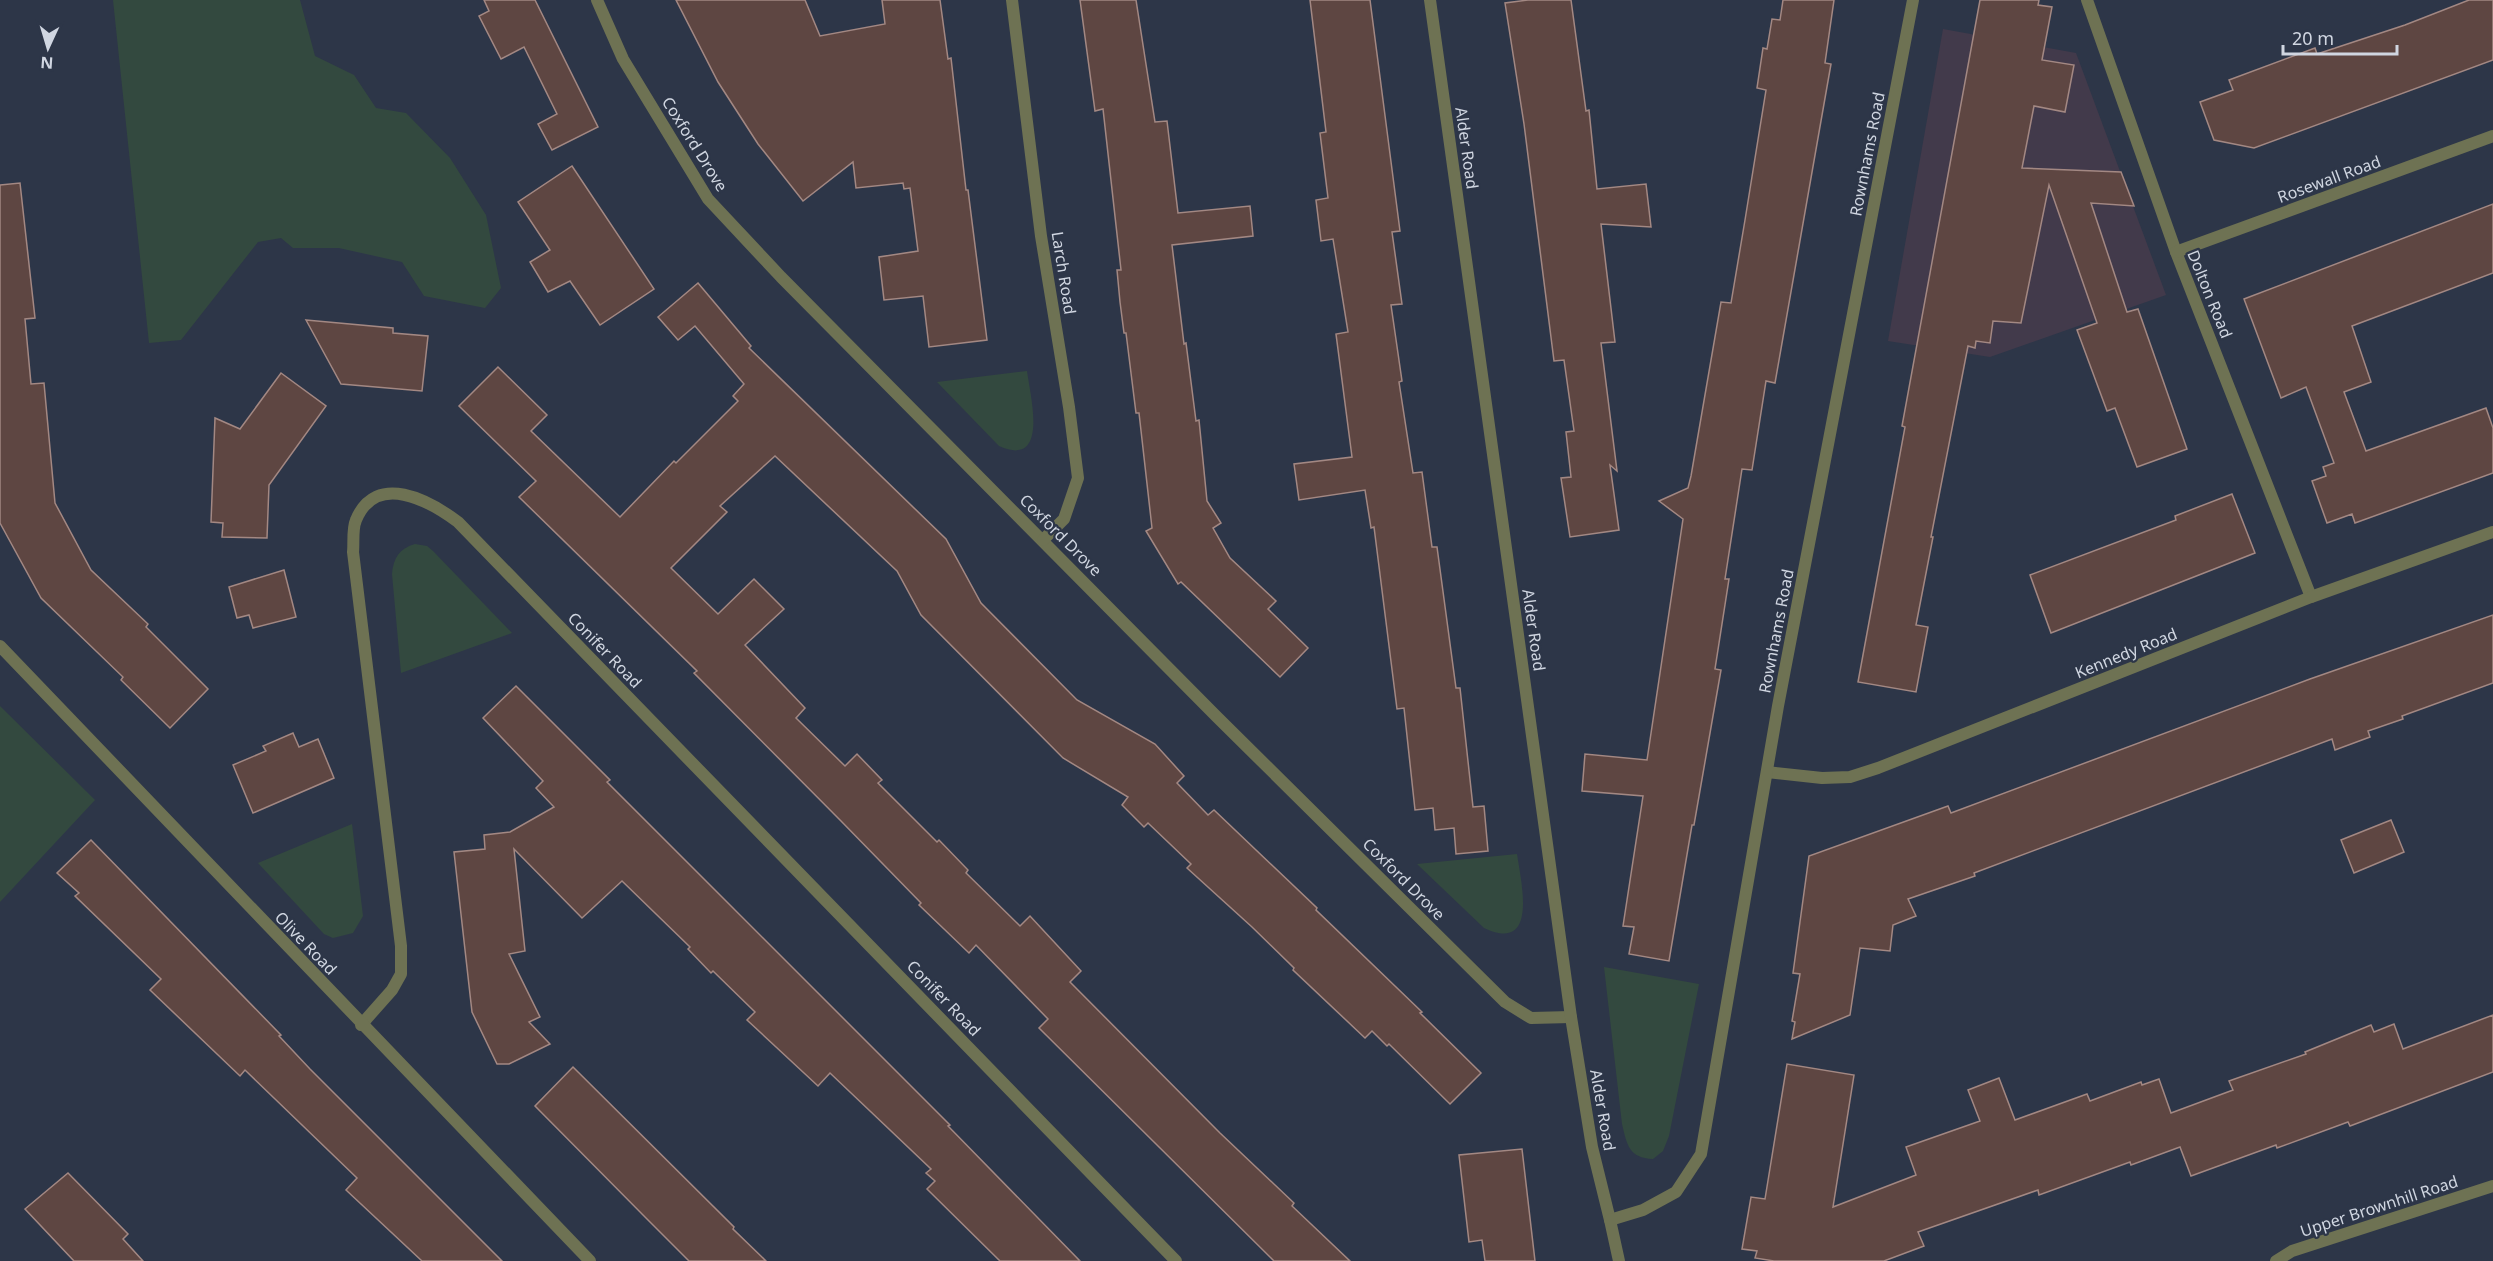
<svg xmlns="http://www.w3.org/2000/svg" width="2493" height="1261" font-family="'Noto Sans',sans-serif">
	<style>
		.commercial { fill: #423a4b }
		.green { fill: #33493f }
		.building { fill: #5e4642; stroke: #a38883; stroke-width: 1.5 }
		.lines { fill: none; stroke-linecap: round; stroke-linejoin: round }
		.minor { stroke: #6e7253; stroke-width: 12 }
		.tertiary { stroke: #6e7253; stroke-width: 12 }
		.labels { text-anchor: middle; stroke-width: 4.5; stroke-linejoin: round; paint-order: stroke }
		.street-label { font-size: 16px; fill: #d0d6e1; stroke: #2d3648 }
	</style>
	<rect width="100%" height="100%" fill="#2d3648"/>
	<!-- commercial -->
	<path class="commercial" d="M1943,29L2076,53L2166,295L1990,357L1888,341Z"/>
	<!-- green -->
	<g class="green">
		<path d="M113,0H300L315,56L354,75L376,108L406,113L450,158L486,215L501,288L485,308L424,296L402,262L339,248H293L281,238L258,242L181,340L149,343Z"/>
		<path d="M1027,371C1030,395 1050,469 999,446L937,382Z"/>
		<path d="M415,544L427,546L433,551L512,633L401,673L392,574C393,558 400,548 415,544Z"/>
		<path d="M0,706L95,800L0,902Z"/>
		<path d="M352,824L363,916L353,933L333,938L324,934L258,863Z"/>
		<path d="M1517,854C1521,882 1539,954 1484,928L1417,864Z"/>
		<path d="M1604,967L1699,984L1669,1136L1663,1151L1653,1159C1629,1158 1627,1145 1622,1124Z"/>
	</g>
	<!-- building -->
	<g class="building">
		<path d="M484,0H535L598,127L552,150L538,124L557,114L524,47L501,59L479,16L489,11Z"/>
		<path d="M676,0H805L820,36L885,24L882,0H940L948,59L951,58L966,190H968L987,340L929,347L923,296L884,300L879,257L918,251L910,188L904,189L903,183L856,188L853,162L803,201L758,144L718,82Z"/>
		<path d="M1080,0H1136L1155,122L1167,121L1178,213L1250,206L1253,236L1172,245L1184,344L1186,343L1196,421L1199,420L1207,501L1221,523L1213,528L1230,558L1276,601L1268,609L1308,648L1280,677L1181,582L1178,584L1146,531L1152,528L1139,413H1136L1126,333H1124L1120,302L1117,270H1121L1103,109L1095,111Z"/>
		<path d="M1310,0H1370L1400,231L1392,232L1402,304L1391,305L1402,381L1399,382L1413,473L1422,472L1432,547H1437L1456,688H1460L1473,807L1484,806L1488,851L1456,854L1454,828L1435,830L1433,808L1415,810L1404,708L1397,709L1374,527L1371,528L1365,490L1299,500L1294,464L1352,457L1336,334L1348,332L1333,239L1321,241L1316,200L1328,198L1320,133L1326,132Z"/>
		<path d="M1528,0H1571L1586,111L1589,110L1597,189L1646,184L1651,227L1601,224L1615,342L1601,343L1617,471L1610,465L1619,530L1570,537L1561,478L1571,477L1566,432L1574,431L1564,360L1554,361L1524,124L1505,3Z"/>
		<path d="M1783,0H1834L1825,63L1831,64L1775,383L1766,381L1752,470L1742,469L1725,579H1729L1715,669L1721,670L1694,825H1692L1669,961L1629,954L1634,927L1623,926L1643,796L1582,791L1585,754L1647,760L1683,519L1659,501L1688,488L1691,476L1721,302L1731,303L1745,220L1766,90L1757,88L1763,48L1767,49L1772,19L1780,20Z"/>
		<path d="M1980,0H2039L2038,5L2052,7L2042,60L2074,65L2065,112L2034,106L2022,168L2121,172L2134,206L2091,203L2127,312L2138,309L2187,449L2137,467L2115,408L2107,411L2077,330L2097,323L2049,185L2021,323L1993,321L1990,343L1976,341L1975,348L1968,346L1931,537H1933L1916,625L1928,627L1916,692L1858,682L1905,427L1902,426Z"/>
		<path d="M2469,0H2493V60L2254,148L2214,140L2200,102L2233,90L2229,80L2315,48L2317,54L2405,25Z"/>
		<path d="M572,166L654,289L600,325L570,281L548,292L530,262L550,250L518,202Z"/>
		<path d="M20,183L35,318L25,319L31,384L44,383L55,503L91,570L148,624L146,627L208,689L170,728L121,680L123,677L41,598L0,523V185Z"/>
		<path d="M2493,204V273L2352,326L2371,382L2344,392L2366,451L2486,408L2493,428V473L2355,523L2352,514L2327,523L2312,481L2326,476L2323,467L2334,463L2306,387L2281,398L2244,299Z"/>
		<path d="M698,283L751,346L749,348L946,539L981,603L1077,700L1155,744L1184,776L1177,783L1208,815L1214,810L1317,908L1316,910L1422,1012L1420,1013L1481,1073L1450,1104L1389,1044L1387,1046L1372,1031L1365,1038L1293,970L1294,968L1252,927L1187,868L1191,864L1148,823L1144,827L1122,805L1128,797L1063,758L921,615L897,571L775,456L720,506L727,512L671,568L718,614L754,579L784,609L745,645L805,708L796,718L845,766L857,754L882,780L878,783L937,842L939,840L968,870L966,873L1020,926L1030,916L1081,971L1070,982L1220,1133L1294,1203L1292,1206L1350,1261H1274L1039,1028L1048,1019L976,945L969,953L919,905L921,903L841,821L694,673L697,671L519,497L536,481L459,406L498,367L547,415L531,431L620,517L674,461L676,463L738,401L733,396L744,384L695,326L678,340L658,317Z"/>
		<path d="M306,320L393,328V333L428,336L422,391L341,384Z"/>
		<path d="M281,373L326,406L269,485L267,538L222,537L223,523L211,522L215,418L240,429Z"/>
		<path d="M2232,494L2255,553L2051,633L2030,575L2176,520L2175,516Z"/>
		<path d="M284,570L296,617L253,628L249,615L237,618L229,587Z"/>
		<path d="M2493,615V683L2402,716L2403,719L2368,731L2370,737L2335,750L2332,739L1974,873L1975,876L1908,899L1916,916L1893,925L1890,951L1860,948L1850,1015L1792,1039L1795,1022L1792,1021L1800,974L1793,973L1809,856L1948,806L1951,813L2310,679Z"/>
		<path d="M516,686L610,780L607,782L950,1125L948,1126L1080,1261H1000L927,1189L935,1181L926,1173L931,1169L830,1073L818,1086L747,1020L755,1012L713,971L711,973L688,949L690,947L622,881L582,918L514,849L525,951L509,954L540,1017L529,1022L550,1044L509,1064H497L472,1012L454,852L485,849L484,835L510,832L554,807L536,788L543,781L483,718Z"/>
		<path d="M293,733L299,747L318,739L334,778L253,813L233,765L266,751L263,746Z"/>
		<path d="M2391,820L2404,852L2354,873L2341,840Z"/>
		<path d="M91,840L281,1035L279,1036L310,1069L502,1261H422L346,1190L357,1178L245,1070L240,1076L150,990L161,979L75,896L79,893L57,873Z"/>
		<path d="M2493,1015V1072L2350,1126L2348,1122L2277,1148L2276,1145L2191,1176L2180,1147L2131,1165L2130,1162L2039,1195L2038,1190L1918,1232L1924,1246L1884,1261H1774L1755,1258L1757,1251L1742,1249L1751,1197L1765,1199L1787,1064L1854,1075L1833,1207L1916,1175L1906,1147L1980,1121L1968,1090L1999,1078L2015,1120L2087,1094L2090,1101L2141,1082L2142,1085L2159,1079L2171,1113L2233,1090L2229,1081L2306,1054L2305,1052L2371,1025L2374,1032L2394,1024L2403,1049Z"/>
		<path d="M573,1067L734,1227L733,1229L766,1261H689L646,1218L535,1106Z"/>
		<path d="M1522,1149L1535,1261H1485L1482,1240L1469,1242L1459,1155Z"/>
		<path d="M68,1173L128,1234L123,1239L143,1261H74L25,1209Z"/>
	</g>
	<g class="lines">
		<!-- minor -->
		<g class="minor">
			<path d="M597,0L623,59L708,199L781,277L1217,717L1505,1002L1531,1018L1571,1017"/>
			<path d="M1012,0L1041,236L1069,407L1078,478L1064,519L1043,540"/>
			<path d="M1430,0L1571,1017L1592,1147L1610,1220"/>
			<path d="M2087,0L2176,252L2311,597"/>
			<path d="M2176,252L2493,136"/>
			<path d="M1767,772L1822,778L1850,777L1878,768L2311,597L2493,532"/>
			<path d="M361,1025L392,990L401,974V946L353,552C354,543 352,529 356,520C376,471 430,501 458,522L1176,1261"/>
		</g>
		<!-- tertiary -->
		<g class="tertiary">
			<path d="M0,646L590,1261"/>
			<path d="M1619,1261L1610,1220L1643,1210L1676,1192L1701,1154L1778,706L1913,0"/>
			<path d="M2276,1261L2292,1251L2493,1186"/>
		</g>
	</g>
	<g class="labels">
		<!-- street labels -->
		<g class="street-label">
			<text transform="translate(695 144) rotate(58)" y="6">Coxford Drove</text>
			<text transform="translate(1467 148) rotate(82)" y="6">Alder Road</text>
			<text transform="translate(1867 154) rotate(-79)" y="6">Rownhams Road</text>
			<text transform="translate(2329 179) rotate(-20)" y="6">Rosewall Road</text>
			<text transform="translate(1064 273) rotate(81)" y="6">Larch Road</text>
			<text transform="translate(2210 294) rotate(68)" y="6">Dolton Road</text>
			<text transform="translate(1061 535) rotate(45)" y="6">Coxford Drove</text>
			<text transform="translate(1534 630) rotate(82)" y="6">Alder Road</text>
			<text transform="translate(1776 631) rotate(-79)" y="6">Rownhams Road</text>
			<text transform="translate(605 650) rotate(46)" y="6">Conifer Road</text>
			<text transform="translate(2126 653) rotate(-22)" y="6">Kennedy Road</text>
			<text transform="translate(1404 879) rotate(45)" y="6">Coxford Drove</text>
			<text transform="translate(306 943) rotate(46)" y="6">Olive Road</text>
			<text transform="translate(944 998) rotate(46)" y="6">Conifer Road</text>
			<text transform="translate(1603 1110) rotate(80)" y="6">Alder Road</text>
			<text transform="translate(2379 1206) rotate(-18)" y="6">Upper Brownhill Road</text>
		</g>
	</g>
	<!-- north arrow -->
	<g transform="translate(48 48) rotate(184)" stroke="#2d3648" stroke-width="4.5" paint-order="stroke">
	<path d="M0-4.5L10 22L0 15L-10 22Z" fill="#d0d6e1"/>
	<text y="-9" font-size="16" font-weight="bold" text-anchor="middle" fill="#d0d6e1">N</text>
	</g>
	<!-- scale -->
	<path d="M2283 45v9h114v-9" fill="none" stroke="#d0d6e1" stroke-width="3"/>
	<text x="2292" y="45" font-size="18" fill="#d0d6e1" stroke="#2d3648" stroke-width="4.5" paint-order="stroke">20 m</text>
</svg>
